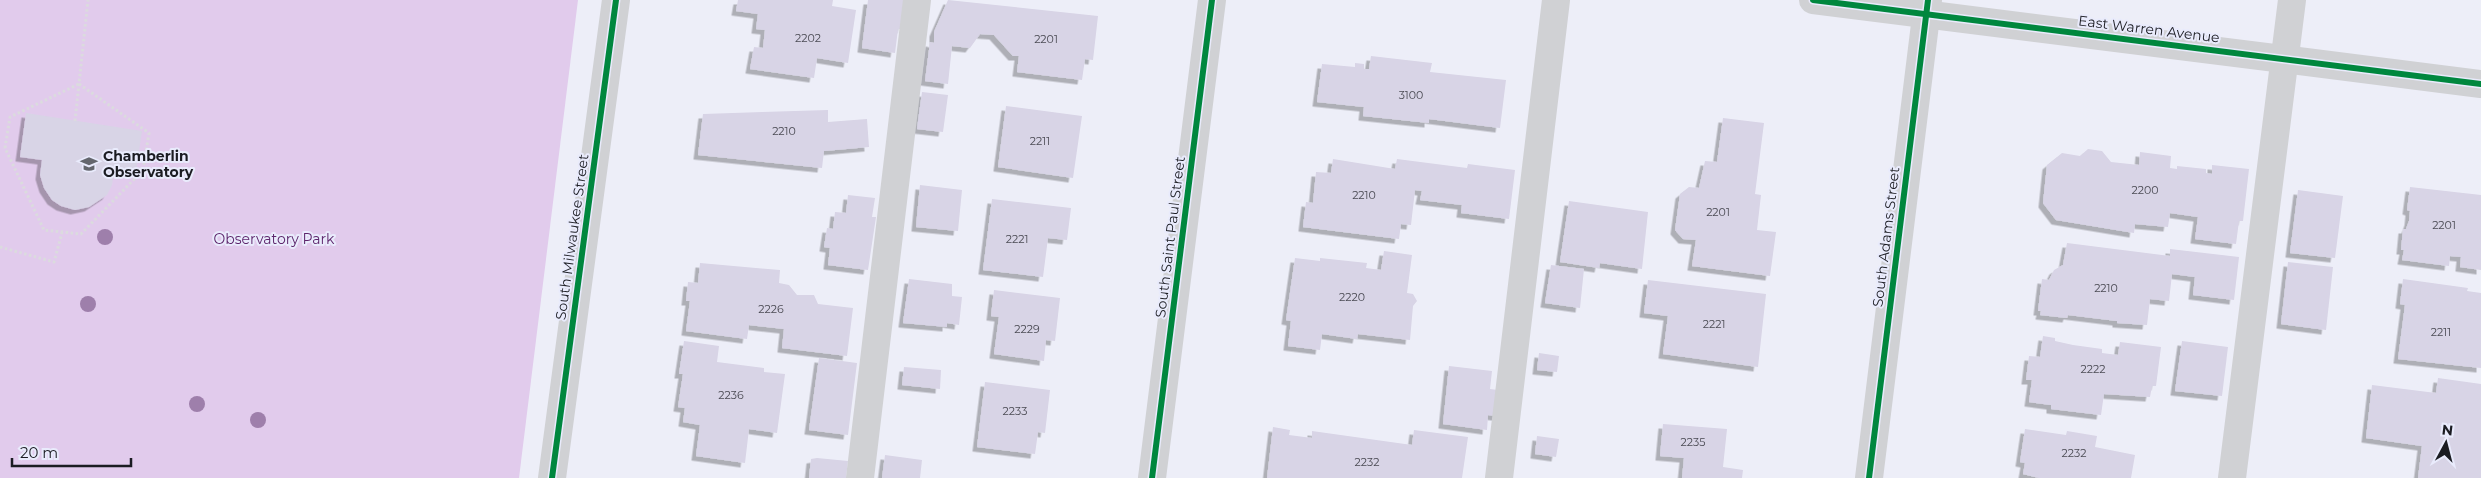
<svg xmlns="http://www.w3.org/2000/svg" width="2481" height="478" font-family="Montserrat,sans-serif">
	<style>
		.green { fill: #e1cbec }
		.building { fill: #d8d4e6; filter: url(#shadow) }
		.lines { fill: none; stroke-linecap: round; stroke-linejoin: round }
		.path { stroke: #dbdbde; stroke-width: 3; stroke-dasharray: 2.5 2.5; stroke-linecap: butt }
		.minor { stroke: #d0d1d4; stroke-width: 28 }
		.cycleway-casing { stroke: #e9ebfc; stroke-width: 9 }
		.cycleway { stroke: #00873e; stroke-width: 6 }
		.tree { fill: #9e7fab }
		.labels { text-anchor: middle; stroke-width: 4; stroke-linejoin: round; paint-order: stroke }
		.number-label { font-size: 11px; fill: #4a4a53 }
		.street-label { font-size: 14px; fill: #1b1c22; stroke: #e9ebfc }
		.poi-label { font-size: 14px; font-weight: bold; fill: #1b1c22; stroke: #e9ebfc; text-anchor: start }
		.park-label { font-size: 14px; fill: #5d256c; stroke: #e9ebfc }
	</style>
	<defs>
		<filter id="shadow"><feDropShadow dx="-4.5" dy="4.5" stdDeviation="0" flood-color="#0004"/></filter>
	</defs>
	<rect width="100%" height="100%" fill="#edeef8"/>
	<!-- green -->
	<path class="green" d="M0,0H578L519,478H0Z"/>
	<!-- building -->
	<g class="building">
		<path d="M738,0H833L832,6L856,10L848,63L817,58L814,78L750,69L754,47L763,48L765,30L756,29L758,14L736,11Z"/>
		<path d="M868,0H906L902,29H898L895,53L862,48Z"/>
		<path d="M948,0L1098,16L1093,60L1085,59L1082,80L1017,72L1019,56H1013L994,35L980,34L970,48L952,46L948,84L925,81L930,42L934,43V32Z"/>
		<path d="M1371,56L1432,63L1430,72L1506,80L1500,128L1429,119V123L1363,116L1364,107L1317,102L1322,64L1355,67V63L1364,64V69H1369Z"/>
		<path d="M922,92L948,95L943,132L917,129Z"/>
		<path d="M1006,106L1082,116L1073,178L998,167Z"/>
		<path d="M828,110V122L867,119L869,147L824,151L822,168L698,155L703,114Z"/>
		<path d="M26,113L142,131L136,171L115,168L112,185L107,195L89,207L75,210L61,206L52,200L44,188L40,175L42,160L20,157Z"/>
		<path d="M1723,118L1764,123L1755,194L1761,195L1757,230L1776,232L1770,276L1692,266L1696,240L1683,239L1675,230L1680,194L1689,187L1699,188L1705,161L1717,162Z"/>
		<path d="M2088,149L2102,151L2111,162L2139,165L2140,152L2171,156L2170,168L2177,169V166L2206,169V173L2212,174V165L2249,169L2243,221H2239L2236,244L2195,239L2198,217L2170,213L2168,227L2135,224L2134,233L2056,220L2043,203L2047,165L2062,153L2080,156Z"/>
		<path d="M1333,159L1395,169L1397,159L1467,168L1468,164L1515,170L1509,219L1461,213L1462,205L1420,200L1422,191L1415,190L1411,225L1401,224L1399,239L1303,227L1306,202L1313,203L1316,172L1331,173Z"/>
		<path d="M920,185L962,190L958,231L916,227Z"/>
		<path d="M2410,187L2481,195V270L2460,267L2461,257L2450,256L2449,266L2402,260L2404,250H2401L2403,229H2406L2409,221L2410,211L2407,210Z"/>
		<path d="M2298,190L2343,196L2335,258L2290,253Z"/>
		<path d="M848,195L875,198L872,217H876L868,270L828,265L830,248L824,247L827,228L833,229L835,212L846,213Z"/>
		<path d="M992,199L1071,208L1067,240L1048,238L1043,277L983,270Z"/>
		<path d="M1569,201L1648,212L1642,269L1600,263L1599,268L1560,262Z"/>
		<path d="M2067,243L2170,256V249L2239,257L2234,300L2193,295L2195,277L2172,274L2169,301L2150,299L2147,325L2117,323V321L2068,315L2067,318L2040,315L2041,311H2038L2042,279L2049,280L2054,270L2063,265Z"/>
		<path d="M1384,251L1412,255L1407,293L1413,294L1417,301L1413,306L1410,340L1358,334L1357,339L1322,334L1320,350L1288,346L1291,321L1286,320L1295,258L1320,261V258L1367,263L1366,268L1381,270Z"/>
		<path d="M2288,262L2333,267L2326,330L2281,324Z"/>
		<path d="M700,263L780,270L779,283L789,285L797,295H814L818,304L853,308L847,356L782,348L784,329L749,325L747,339L686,331L690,301H686L688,282L698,283Z"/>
		<path d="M1551,265L1584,269L1580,308L1545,303Z"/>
		<path d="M909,279L952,284V296L962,297L959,325L947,323V327L903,323Z"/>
		<path d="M2403,279L2468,288L2467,291L2481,293V368L2398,359L2405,305L2400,304Z"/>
		<path d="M1648,280L1766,294L1758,367L1663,354L1668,316L1644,313Z"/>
		<path d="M994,290L1060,298L1055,341L1046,340L1044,361L994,354L999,317L991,316Z"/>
		<path d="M2043,336L2055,338V341L2073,345L2102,349V353L2118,355L2120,342L2161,347L2156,386H2152L2150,397L2104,394L2101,415L2051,409V405L2029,402L2032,380H2026L2029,356L2040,357Z"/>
		<path d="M684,341L719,346L717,362L764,368V372L785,374L777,433L749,429L745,463L696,456L700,425L683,422L685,408L678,407L683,374H679Z"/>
		<path d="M2182,341L2228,347L2222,396L2175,391Z"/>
		<path d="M1539,353L1559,356L1557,372L1537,370Z"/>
		<path d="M819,358L857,363L848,435L809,430Z"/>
		<path d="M1449,366L1492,371L1490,389L1506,391L1504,417L1488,415L1487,430L1443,424Z"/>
		<path d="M904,367L941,370L940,389L902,385Z"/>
		<path d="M2438,378L2481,384V478H2418L2422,446L2366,438L2372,385L2436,393Z"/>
		<path d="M985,382L1050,390L1045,433L1038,432L1035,454L977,447Z"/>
		<path d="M1663,424L1727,429L1723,467L1743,470L1742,478H1682L1684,458L1660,456Z"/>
		<path d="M1273,427L1290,430L1289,435L1312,438V431L1412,445L1414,430L1468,437L1462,478H1267Z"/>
		<path d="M2025,429L2066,435L2067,431L2097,436L2095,447L2135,455L2131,478H2039L2023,474L2025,463L2020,462Z"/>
		<path d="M1537,436L1559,439L1556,457L1535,454Z"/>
		<path d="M885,455L922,460L920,478H882Z"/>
		<path d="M817,458L848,461L846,478H809L811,459Z"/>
	</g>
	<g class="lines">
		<!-- path -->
		<g class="path">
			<path d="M79,84L149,133L143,170L81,234L44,230L5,148L10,117Z"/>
			<path d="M75,121L88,0"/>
			<path d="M0,247L54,262L62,233"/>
		</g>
		<!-- minor -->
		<g class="minor">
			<path d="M1813,0L2481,84"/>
			<path d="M552,478L616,0"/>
			<path d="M860,478L917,0"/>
			<path d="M1152,478L1212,0"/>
			<path d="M1499,478L1556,0"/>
			<path d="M1869,478L1928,0"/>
			<path d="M2232,478L2292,0"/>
		</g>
		<!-- cycleway casing -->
		<g class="cycleway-casing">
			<g id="cycleway">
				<path d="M1813,0L2481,84"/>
				<path d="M552,478L616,0"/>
				<path d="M1152,478L1212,0"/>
				<path d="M1869,478L1928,0"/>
			</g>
		</g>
		<!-- cycleway -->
		<use href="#cycleway" class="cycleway"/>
	</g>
	<!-- trees -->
	<g class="tree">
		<circle cx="105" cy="237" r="8"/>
		<circle cx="88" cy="304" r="8"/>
		<circle cx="197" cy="404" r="8"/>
		<circle cx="258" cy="420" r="8"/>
	</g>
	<!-- icons -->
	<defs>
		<g id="university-bare" transform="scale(1.35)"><path d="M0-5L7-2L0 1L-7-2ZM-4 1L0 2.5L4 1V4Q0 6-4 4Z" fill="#64666d" stroke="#e9ebfc" stroke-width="2.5" paint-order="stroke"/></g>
	</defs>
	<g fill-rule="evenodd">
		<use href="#university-bare" x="89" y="164"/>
	</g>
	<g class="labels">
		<!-- number labels -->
		<g class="number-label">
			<text x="808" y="42">2202</text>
			<text x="1046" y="43">2201</text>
			<text x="1411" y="99">3100</text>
			<text x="784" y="135">2210</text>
			<text x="1040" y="145">2211</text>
			<text x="2145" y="194">2200</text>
			<text x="1364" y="199">2210</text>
			<text x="1718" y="216">2201</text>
			<text x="2444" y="229">2201</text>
			<text x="1017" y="243">2221</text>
			<text x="2106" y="292">2210</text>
			<text x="1352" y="301">2220</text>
			<text x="771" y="313">2226</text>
			<text x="1714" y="328">2221</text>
			<text x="1027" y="333">2229</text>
			<text x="2441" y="336">2211</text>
			<text x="2093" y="373">2222</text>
			<text x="731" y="399">2236</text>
			<text x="1015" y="415">2233</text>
			<text x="1693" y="446">2235</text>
			<text x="2074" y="457">2232</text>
			<text x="1367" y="466">2232</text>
		</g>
		<!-- street labels -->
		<g class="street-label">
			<text transform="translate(2149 29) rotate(7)" y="5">East Warren Avenue</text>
			<text transform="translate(572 237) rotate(-82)" y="5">South Milwaukee Street</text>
			<text transform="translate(1170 237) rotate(-83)" y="5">South Saint Paul Street</text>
			<text transform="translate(1886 237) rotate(-83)" y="5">South Adams Street</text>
		</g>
		<!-- poi labels -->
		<g class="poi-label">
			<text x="103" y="161">Chamberlin<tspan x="103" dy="16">Observatory</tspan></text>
		</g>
		<!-- park labels -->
		<g class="park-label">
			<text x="274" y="244">Observatory Park</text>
		</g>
	</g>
	<!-- north arrow -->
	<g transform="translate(2446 443) rotate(7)" stroke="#e9ebfc" stroke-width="4" paint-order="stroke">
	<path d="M0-4L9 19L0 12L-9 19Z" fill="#1b1c22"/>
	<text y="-8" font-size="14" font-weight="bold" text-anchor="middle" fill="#1b1c22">N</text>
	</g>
	<!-- scale -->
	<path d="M12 458v8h119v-8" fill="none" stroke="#1b1c22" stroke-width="2.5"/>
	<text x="20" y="458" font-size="15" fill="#1b1c22" stroke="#e9ebfc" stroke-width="4" paint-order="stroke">20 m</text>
</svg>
